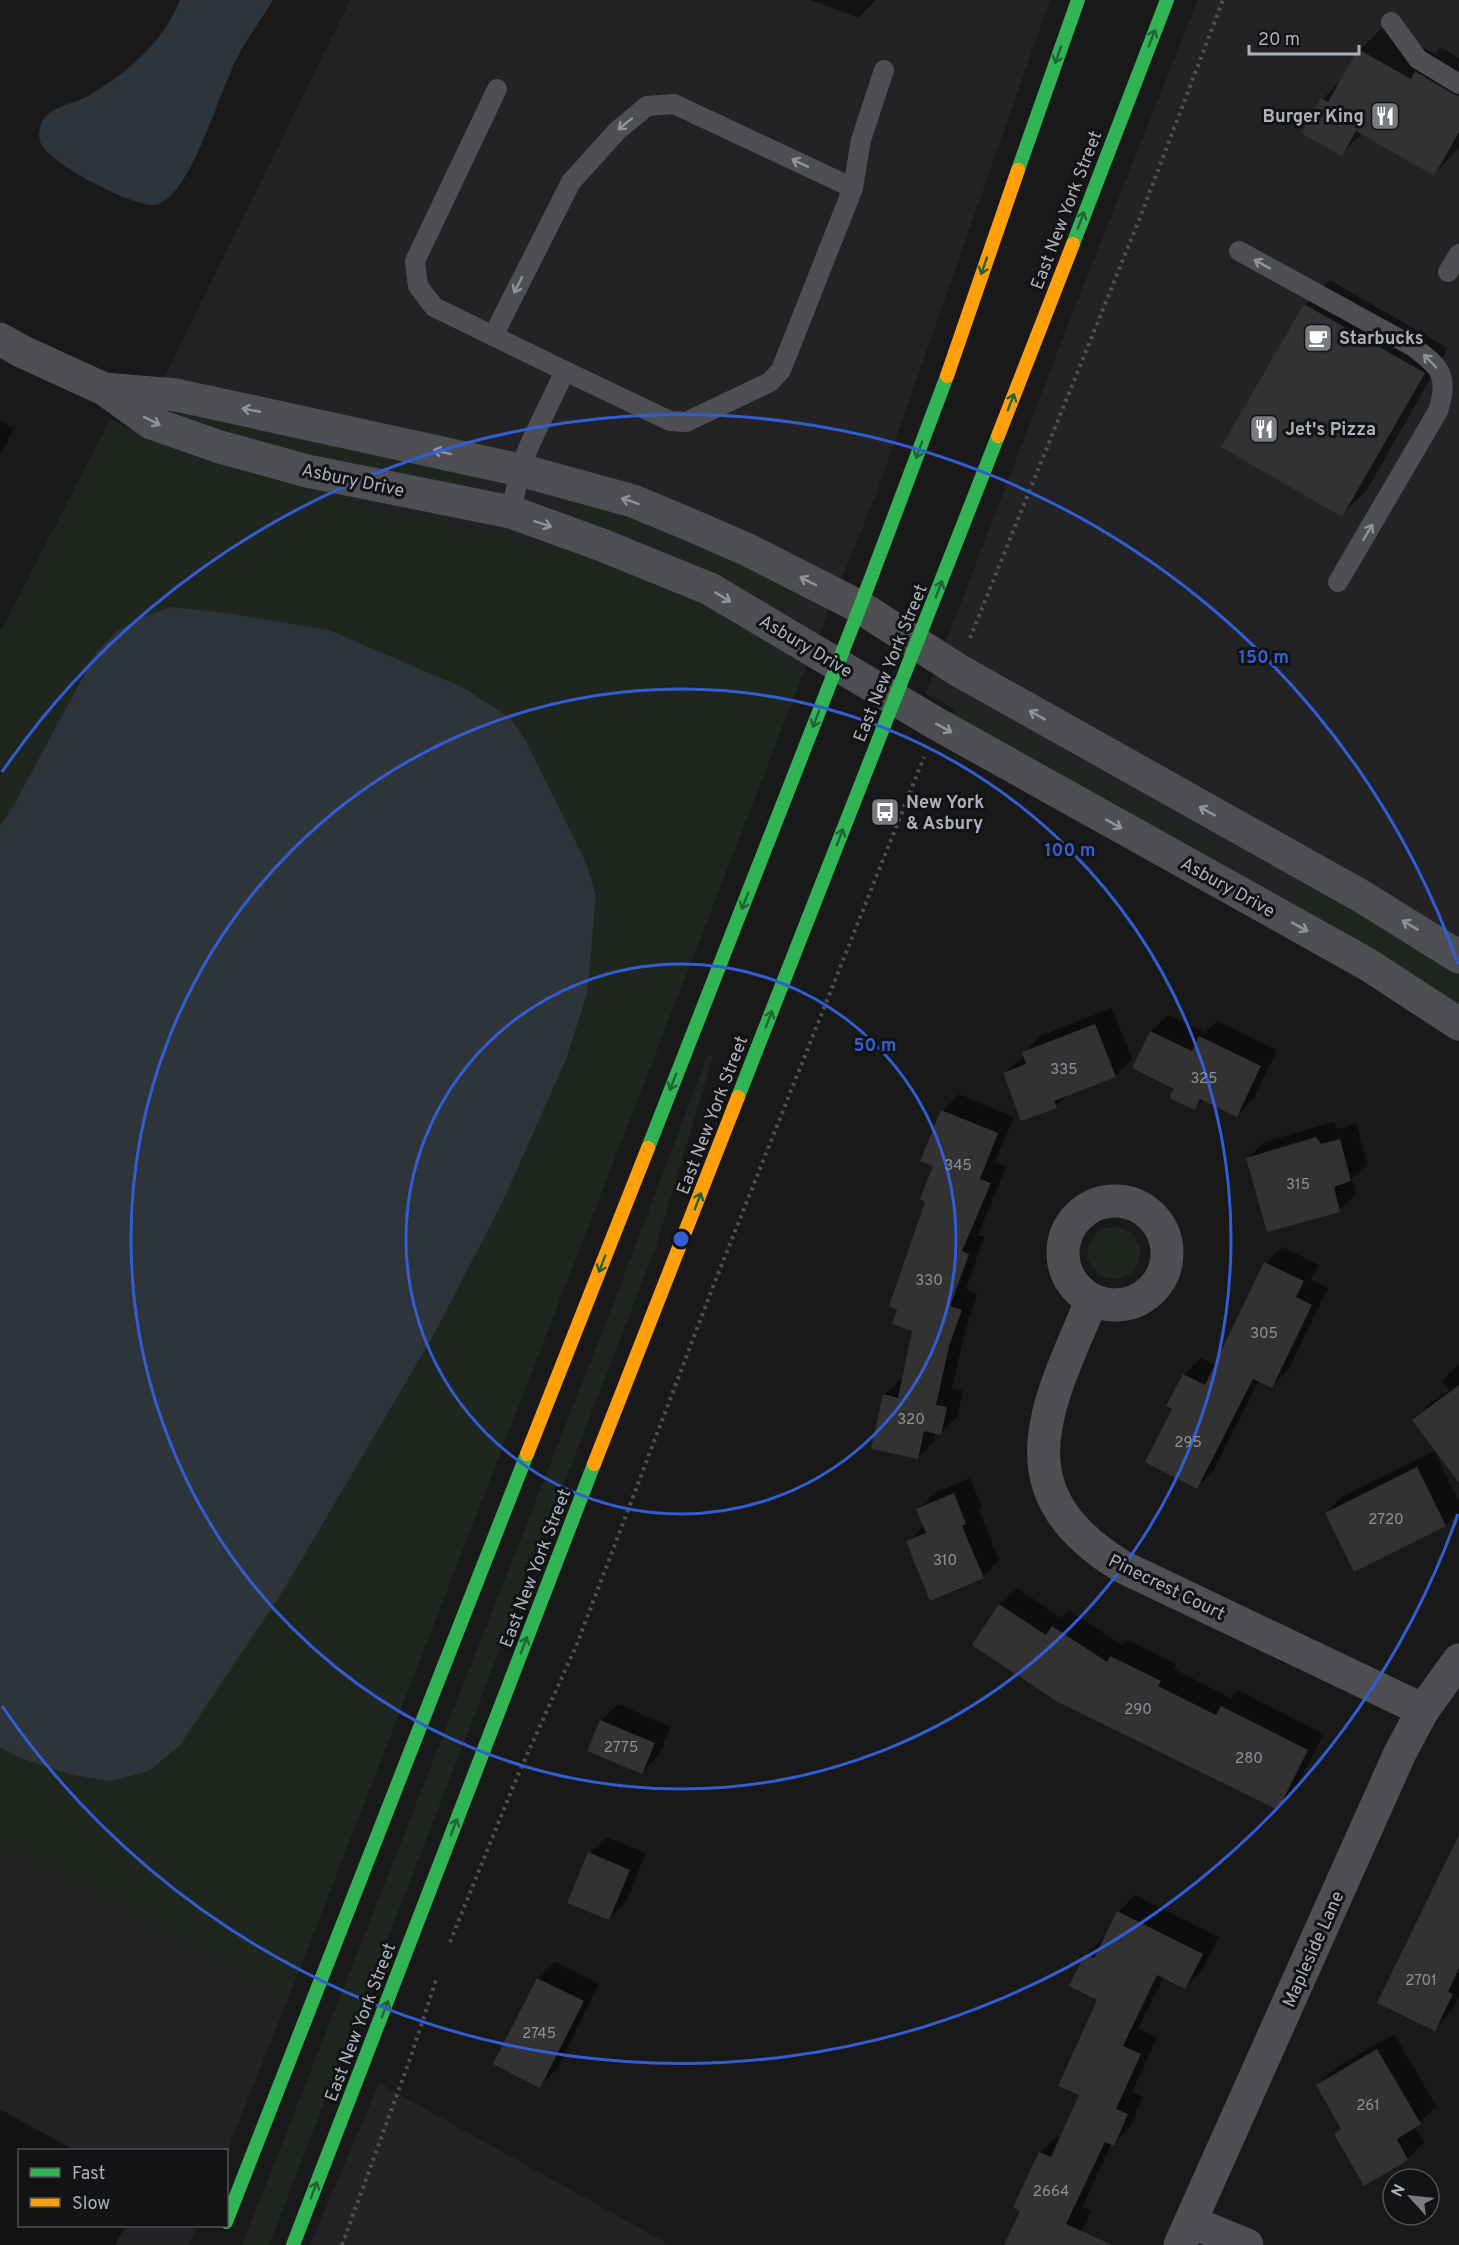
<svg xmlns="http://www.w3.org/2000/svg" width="1459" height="2245" font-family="Overpass,sans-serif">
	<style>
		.built { fill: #232325 }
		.green { fill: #1f2620 }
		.water { fill: #2d353a }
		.shadow { fill: #0007 }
		.building { fill: #323233 }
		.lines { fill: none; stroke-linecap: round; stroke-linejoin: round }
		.path { stroke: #4f5053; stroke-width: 4; stroke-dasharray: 3 4.5; stroke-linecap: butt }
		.lane { stroke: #4d4f52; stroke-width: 20 }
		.street { stroke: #4d4f52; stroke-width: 33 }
		.fast { stroke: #30b455; stroke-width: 14 }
		.slow { stroke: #ff9f0a; stroke-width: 14 }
		.oneway { stroke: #226435 }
		.oneway2 { stroke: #8f949a }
		.ring { fill: none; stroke: #325dd3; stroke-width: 3 }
		.labels { text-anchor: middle; stroke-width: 6; stroke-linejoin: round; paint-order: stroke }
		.number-label { font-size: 15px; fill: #8d9198 }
		.poi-label { font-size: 18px; font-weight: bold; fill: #abb1b9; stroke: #131315; text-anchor: start }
		.street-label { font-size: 18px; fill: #abb1b9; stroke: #131315 }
		.centre { fill: #325dd3; stroke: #131315; stroke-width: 3 }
		.ring-label { font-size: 18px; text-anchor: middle; font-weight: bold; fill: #325dd3; stroke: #131315; stroke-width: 6; stroke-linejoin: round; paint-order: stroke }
	</style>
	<rect width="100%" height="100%" fill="#191919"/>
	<!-- built -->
	<g class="built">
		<path d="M350,0H1050L877,492L802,677L737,619L633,573L566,550L340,499L234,468L137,433Z"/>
		<path d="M1198,0H1459V1005L926,693L1078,299Z"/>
		<path d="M0,1843L289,1997L227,2152L226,2150H20V2226H197L189,2245H0Z"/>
		<path d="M379,2083L670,2245H310Z"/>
	</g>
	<!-- green -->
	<g class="green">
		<path d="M134,396L471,474L472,480L469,488L338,466L156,415Z"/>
		<path d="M110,419L138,433L234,468L340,499L566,550L633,573L737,619L802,677L289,1997L0,1843V633Z"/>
		<path d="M575,499L652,521L791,588L800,595L793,607L783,605L702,564L639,538L581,522L571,512L570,504Z"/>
		<path d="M962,706L1130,799L1204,833C1215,840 1219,845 1221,858L1214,866L953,715L956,708Z"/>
		<path d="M1305,886H1317L1441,959L1459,974V1016L1294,906L1293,894Z"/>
		<path d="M708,1054L713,1057L655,1249L269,2245H242L611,1310Z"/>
		<circle cx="1114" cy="1253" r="26"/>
	</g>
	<!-- water -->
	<g class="water">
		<path d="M180,0H273C263,17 251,33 241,50C220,88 198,174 167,199C164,201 158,205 155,205C133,207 50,164 41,144C38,137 39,129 42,122C48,107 74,104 88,96C127,73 163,43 180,0Z"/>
		<path d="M172,607L225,613L329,630L464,688L510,718L526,741L586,863L596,896L587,994L566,1059L502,1203L433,1336L286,1586L180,1745L149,1771L110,1781L69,1774L18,1757L0,1747V826L15,803L96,653L117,631L142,617Z"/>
	</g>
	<!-- shadow -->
	<g class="shadow">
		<path d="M811,0H876L858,18Z"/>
		<path d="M1384,26L1435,54L1441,47L1459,58V148L1434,174L1363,133L1341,154L1303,133L1323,99L1344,77L1360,50Z"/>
		<path d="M1330,280L1448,348L1367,490L1342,515L1305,305Z"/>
		<path d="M0,421L14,428L0,455Z"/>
		<path d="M1112,1008L1132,1059L1115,1076L1068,1094L1056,1106L1004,1073L1025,1055L1024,1053L1040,1036Z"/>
		<path d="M1168,1015L1205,1033L1217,1021L1277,1050L1254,1098L1237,1115L1204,1099L1194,1108L1151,1032Z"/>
		<path d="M959,1094L1014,1117L995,1162L1006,1167L978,1235L984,1237L966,1289L977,1294L966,1328L952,1388L963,1391L957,1417L940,1433L936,1432L934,1441L918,1458L884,1395L901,1379H904L914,1330L927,1201L935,1165L943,1111Z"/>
		<path d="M1333,1122L1338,1129L1356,1123L1367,1164L1352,1179L1356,1194L1339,1210L1248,1158L1265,1142Z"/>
		<path d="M1282,1247L1319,1265L1311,1280L1328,1288L1288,1370L1272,1386L1259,1380L1213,1471L1197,1487L1174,1408L1168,1406L1184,1375L1201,1358L1216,1366L1266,1263Z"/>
		<path d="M1459,1364V1455L1414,1420L1430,1403L1449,1390L1442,1381Z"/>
		<path d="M1434,1451L1459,1502V1512L1445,1525L1326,1513L1343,1496Z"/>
		<path d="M970,1478L982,1507L979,1510L999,1560L983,1577L908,1542L924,1525L918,1509L934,1493Z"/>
		<path d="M1017,1588L1062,1618L1069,1610L1122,1645L1128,1640L1176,1664L1174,1669L1231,1698L1238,1690L1324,1734L1294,1791L1278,1808L974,1644L1000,1605Z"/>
		<path d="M618,1704L671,1727L658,1756L641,1773L601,1721Z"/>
		<path d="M606,1837L646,1853L626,1902L609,1918L590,1853Z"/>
		<path d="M1459,1843V1996L1451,2012L1434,2029Z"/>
		<path d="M1135,1895L1219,1937L1202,1970L1185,1987L1164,1977L1138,2029L1157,2037L1132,2092L1143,2097L1130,2127L1113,2144L1112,2143L1082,2207L1091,2211L1075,2245H1005L1022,2210L1015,2206L1041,2152L1057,2136L1061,2138L1080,2094L1099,1999L1087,1955L1103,1938L1106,1939L1119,1912Z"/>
		<path d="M555,1962L599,1984L557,2069L540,2086L538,1979Z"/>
		<path d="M1394,2034L1437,2107L1415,2126L1424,2142L1408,2159L1364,2184L1335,2134L1342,2127L1318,2085L1334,2069Z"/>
		<path d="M0,2109L74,2150H20V2226H126L115,2245H0Z"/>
	</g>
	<!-- building -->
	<g class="building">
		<path d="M1358,49L1411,79L1415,71L1453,94L1459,96V132L1434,176L1356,131L1342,156L1301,133L1321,98L1328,102Z"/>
		<path d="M1304,304L1425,373L1342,517L1221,447Z"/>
		<path d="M1095,1024L1116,1077L1054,1101L1057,1108L1021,1121L1003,1073L1026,1064L1022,1052Z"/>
		<path d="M1150,1031L1192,1051L1199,1036L1261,1066L1237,1117L1200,1099L1195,1110L1169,1098L1174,1089L1132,1068Z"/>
		<path d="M941,1110L998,1133L980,1179L991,1183L962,1251L969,1254L950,1306L962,1310L949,1346L936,1405L947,1407L941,1435L924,1431L918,1459L871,1449L883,1394L898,1398L912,1331L892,1324L897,1310L889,1306L925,1202L920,1199L933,1166L920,1161Z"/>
		<path d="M1316,1137L1321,1144L1340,1139L1351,1181L1334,1187L1340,1212L1267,1232L1246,1158Z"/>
		<path d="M1264,1262L1304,1281L1296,1297L1312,1305L1272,1388L1253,1379L1197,1489L1145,1462L1172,1409L1166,1406L1183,1374L1205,1385Z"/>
		<path d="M1459,1385V1483L1412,1420Z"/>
		<path d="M1417,1467L1446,1526L1354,1572L1325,1513Z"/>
		<path d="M954,1493L966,1524L962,1526L984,1578L930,1601L906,1541L926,1533L916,1509Z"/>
		<path d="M999,1604L1046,1635L1052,1626L1107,1662L1110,1656L1161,1681L1158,1686L1216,1715L1221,1706L1308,1750L1278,1810L1056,1701L972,1645Z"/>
		<path d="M600,1720L655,1743L642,1774L587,1751Z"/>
		<path d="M1459,1835V1968L1448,1992L1453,1994L1435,2031L1377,2003Z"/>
		<path d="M588,1852L630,1870L609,1920L567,1903Z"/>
		<path d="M1117,1911L1203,1954L1185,1989L1157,1975L1123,2046L1141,2054L1116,2109L1128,2114L1114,2146L1105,2142L1066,2224L1112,2245H1004L1020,2211L1013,2207L1039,2152L1051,2157L1079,2095L1058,2086L1097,2000L1069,1986L1085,1954L1094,1958Z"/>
		<path d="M537,1978L584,2001L540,2088L493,2064Z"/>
		<path d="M1377,2049L1421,2124L1397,2139L1408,2160L1364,2186L1334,2134L1341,2129L1316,2085Z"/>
	</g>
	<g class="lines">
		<!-- path -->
		<g class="path">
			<path d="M970,638L1139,220L1223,0"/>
			<path d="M450,1942L517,1777L577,1644L714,1284L924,757"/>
			<path d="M342,2245L410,2059L437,1977"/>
		</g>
		<!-- lane -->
		<g class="lane">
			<path d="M1391,22L1418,59L1459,84"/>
			<path d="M497,89L415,261L418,286L434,307L565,371"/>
			<path d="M1239,251L1412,346C1441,367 1449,376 1438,411L1338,582"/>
			<path d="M1448,272L1459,254"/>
			<path d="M493,336L571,182L617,131L647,106L674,104L853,188"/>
			<path d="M511,512L520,470L529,446L565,371L670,421L686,422L770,382L781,370L853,188L861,140L884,70"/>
		</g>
		<!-- street -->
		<g class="street">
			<path d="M0,339L21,351L104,389L151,423L220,447L307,471L511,512L602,545L710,589L937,724L1367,964L1459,1024"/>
			<path d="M104,389L176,395L520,470L633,501L686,523L748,550L860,607L958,670L1361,896L1459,957"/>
			<circle cx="1115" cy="1253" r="52"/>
			<path d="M1092,1300C1046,1408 999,1492 1123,1567L1423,1710"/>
			<path d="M1191,2222L1247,2245"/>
			<path d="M1180,2245L1400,1753L1423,1710L1459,1660"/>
		</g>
		<!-- fast -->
		<g class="fast">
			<path d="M1018,170L1078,0"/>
			<path d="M1073,244L1167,0"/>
			<path d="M738,1097L998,436"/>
			<path d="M648,1148L860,607L947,376"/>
			<path d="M226,2222L527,1454"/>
			<path d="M293,2245L594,1464"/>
		</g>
		<!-- slow -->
		<g class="slow">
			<path d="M947,376L1018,170"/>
			<path d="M998,436L1073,244"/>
			<path d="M527,1454L648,1148"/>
			<path d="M594,1464L738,1097"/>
		</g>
	</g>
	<!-- one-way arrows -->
	<defs><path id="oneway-shaft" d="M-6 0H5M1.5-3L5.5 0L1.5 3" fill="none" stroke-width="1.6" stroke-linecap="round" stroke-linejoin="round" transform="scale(1.5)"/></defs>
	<g class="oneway">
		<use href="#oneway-shaft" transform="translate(1152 38) rotate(-69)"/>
		<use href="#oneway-shaft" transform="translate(1058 55) rotate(110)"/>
		<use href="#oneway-shaft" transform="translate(1081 220) rotate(-69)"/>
		<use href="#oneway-shaft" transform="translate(984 266) rotate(109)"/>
		<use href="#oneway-shaft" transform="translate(1011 402) rotate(-69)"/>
		<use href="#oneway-shaft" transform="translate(919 450) rotate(110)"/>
		<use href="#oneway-shaft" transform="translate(939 589) rotate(-69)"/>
		<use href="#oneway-shaft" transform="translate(816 719) rotate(111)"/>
		<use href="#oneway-shaft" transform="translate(840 837) rotate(-69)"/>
		<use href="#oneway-shaft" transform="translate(745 901) rotate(111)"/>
		<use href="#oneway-shaft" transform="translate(769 1019) rotate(-69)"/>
		<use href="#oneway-shaft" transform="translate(673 1082) rotate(112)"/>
		<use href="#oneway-shaft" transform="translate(698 1201) rotate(-69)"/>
		<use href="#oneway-shaft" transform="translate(602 1264) rotate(111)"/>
		<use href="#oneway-shaft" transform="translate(524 1645) rotate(-69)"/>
		<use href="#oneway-shaft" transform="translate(454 1827) rotate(-69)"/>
		<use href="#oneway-shaft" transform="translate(385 2009) rotate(-69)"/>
		<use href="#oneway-shaft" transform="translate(314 2190) rotate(-69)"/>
	</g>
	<g class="oneway2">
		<use href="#oneway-shaft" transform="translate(625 124) rotate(141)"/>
		<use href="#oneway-shaft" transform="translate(800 163) rotate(-155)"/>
		<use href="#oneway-shaft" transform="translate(1262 264) rotate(-151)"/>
		<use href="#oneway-shaft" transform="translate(518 285) rotate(117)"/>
		<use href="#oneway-shaft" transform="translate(1430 361) rotate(-134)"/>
		<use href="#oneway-shaft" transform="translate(251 410) rotate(-169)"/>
		<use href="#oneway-shaft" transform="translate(152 421) rotate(27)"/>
		<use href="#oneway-shaft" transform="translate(442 452) rotate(-167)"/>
		<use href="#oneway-shaft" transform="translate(630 501) rotate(-162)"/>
		<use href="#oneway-shaft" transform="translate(543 524) rotate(19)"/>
		<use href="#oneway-shaft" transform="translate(1368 532) rotate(-59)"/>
		<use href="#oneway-shaft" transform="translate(808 581) rotate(-153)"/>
		<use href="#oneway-shaft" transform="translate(723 597) rotate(31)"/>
		<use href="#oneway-shaft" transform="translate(1037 715) rotate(-151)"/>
		<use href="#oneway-shaft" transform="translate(944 728) rotate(29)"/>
		<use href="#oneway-shaft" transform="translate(1207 811) rotate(-151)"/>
		<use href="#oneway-shaft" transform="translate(1114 824) rotate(29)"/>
		<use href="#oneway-shaft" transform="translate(1410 925) rotate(-149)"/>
		<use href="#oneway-shaft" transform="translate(1300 927) rotate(29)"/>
	</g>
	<!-- distance rings -->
	<g class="ring">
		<circle cx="681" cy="1239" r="275"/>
		<circle cx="681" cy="1239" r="550"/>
		<path d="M1458 1514A824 824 0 0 1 2 1706M2 772A824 824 0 0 1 1458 964"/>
	</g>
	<!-- icons -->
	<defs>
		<g id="restaurant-square" transform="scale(1.5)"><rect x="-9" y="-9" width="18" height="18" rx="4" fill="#787c81" stroke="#131315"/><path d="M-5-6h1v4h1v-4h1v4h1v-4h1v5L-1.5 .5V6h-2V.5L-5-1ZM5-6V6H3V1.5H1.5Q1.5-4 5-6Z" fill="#fff"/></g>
		<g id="cafe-square" transform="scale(1.5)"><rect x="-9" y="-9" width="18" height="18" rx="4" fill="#787c81" stroke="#131315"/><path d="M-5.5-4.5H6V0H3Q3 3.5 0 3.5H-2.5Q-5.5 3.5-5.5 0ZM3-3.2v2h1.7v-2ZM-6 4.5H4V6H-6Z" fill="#fff"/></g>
		<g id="bus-square" transform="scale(1.5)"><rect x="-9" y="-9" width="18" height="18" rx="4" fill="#787c81" stroke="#131315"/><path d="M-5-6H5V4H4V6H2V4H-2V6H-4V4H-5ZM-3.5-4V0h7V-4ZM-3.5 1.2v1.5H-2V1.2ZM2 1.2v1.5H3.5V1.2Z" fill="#fff"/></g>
	</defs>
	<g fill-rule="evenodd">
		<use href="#restaurant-square" x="1385" y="116"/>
		<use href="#cafe-square" x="1318" y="338"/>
		<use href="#restaurant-square" x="1264" y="429"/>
		<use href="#bus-square" x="885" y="812"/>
	</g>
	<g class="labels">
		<!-- number labels -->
		<g class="number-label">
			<text x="1064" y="1074">335</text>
			<text x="1204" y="1083">325</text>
			<text x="958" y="1170">345</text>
			<text x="1298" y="1189">315</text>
			<text x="929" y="1285">330</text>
			<text x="1264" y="1338">305</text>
			<text x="911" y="1424">320</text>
			<text x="1188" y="1447">295</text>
			<text x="1386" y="1524">2720</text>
			<text x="945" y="1565">310</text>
			<text x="1138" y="1714">290</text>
			<text x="621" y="1752">2775</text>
			<text x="1249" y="1763">280</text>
			<text x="1421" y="1985">2701</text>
			<text x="539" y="2038">2745</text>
			<text x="1368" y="2110">261</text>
			<text x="1051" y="2196">2664</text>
		</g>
		<!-- poi labels -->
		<g class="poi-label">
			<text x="1364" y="122" text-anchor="end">Burger King</text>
			<text x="1339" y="344">Starbucks</text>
			<text x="1285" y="435">Jet's Pizza</text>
			<text x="906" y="808">New York<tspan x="906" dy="21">&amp; Asbury</tspan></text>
		</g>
		<!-- street labels -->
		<g class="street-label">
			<text transform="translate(1066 210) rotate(-69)" y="6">East New York Street</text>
			<text transform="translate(353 480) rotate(12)" y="6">Asbury Drive</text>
			<text transform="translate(806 646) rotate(31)" y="6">Asbury Drive</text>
			<text transform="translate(890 663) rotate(-68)" y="6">East New York Street</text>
			<text transform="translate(1228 887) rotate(29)" y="6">Asbury Drive</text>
			<text transform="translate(712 1115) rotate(-69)" y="6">East New York Street</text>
			<text transform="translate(535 1568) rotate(-69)" y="6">East New York Street</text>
			<text transform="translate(1167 1587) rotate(26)" y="6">Pinecrest Court</text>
			<text transform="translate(1313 1949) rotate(-66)" y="6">Mapleside Lane</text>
			<text transform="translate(360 2022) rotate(-69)" y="6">East New York Street</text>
		</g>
	</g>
	<circle cx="681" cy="1239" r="9" class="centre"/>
	<g class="ring-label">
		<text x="1264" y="663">150 m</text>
		<text x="1070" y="856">100 m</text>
		<text x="875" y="1051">50 m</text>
	</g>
	<!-- legend -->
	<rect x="18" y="2149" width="210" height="78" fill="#131315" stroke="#505257" stroke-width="1.5"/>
	<rect x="30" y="2168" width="30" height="9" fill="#30b455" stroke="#505257" stroke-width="1.5"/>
	<text x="72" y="2179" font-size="18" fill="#abb1b9">Fast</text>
	<rect x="30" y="2198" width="30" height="9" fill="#ff9f0a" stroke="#505257" stroke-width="1.5"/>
	<text x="72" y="2209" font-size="18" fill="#abb1b9">Slow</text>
	<!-- north arrow -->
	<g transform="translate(1411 2197) rotate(297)"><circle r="28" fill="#131315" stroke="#505257" stroke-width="1.5"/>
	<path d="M0-4.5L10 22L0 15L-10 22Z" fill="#787c81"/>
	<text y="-9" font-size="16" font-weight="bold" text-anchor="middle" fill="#abb1b9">N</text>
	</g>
	<!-- scale -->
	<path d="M1249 45v9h110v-9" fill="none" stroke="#abb1b9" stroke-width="3"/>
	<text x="1258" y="45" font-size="18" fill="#abb1b9" stroke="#131315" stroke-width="4.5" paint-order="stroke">20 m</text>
</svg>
